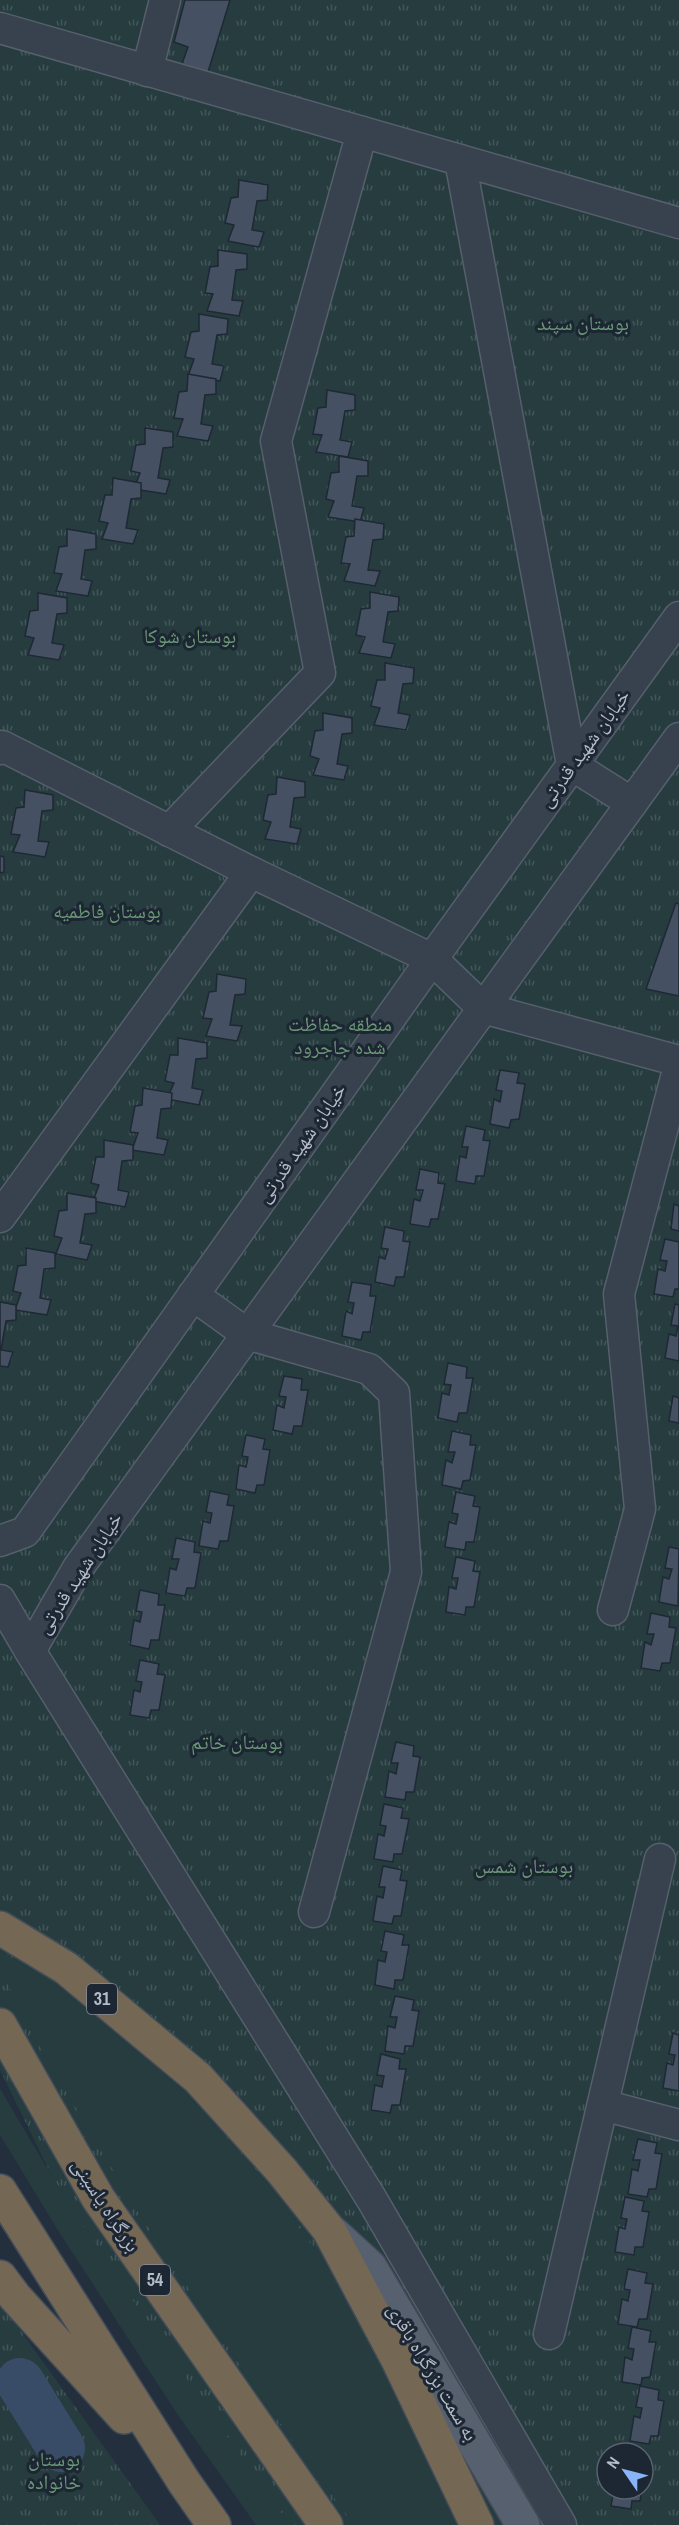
<svg xmlns="http://www.w3.org/2000/svg" width="679" height="2525" font-family="'Archivo Narrow','Noto Naskh Arabic',sans-serif">
	<style>
		.park { fill: url(#park-tufts); fill-rule: evenodd }
		.garden { fill: #263c3f }
		.lines { fill: none; stroke-linecap: round; stroke-linejoin: round }
		.river { stroke: #394c67; stroke-width: 48 }
		.building { fill: #455162; stroke: #1f2835; stroke-width: 1.5 }
		.minor-casing { stroke: #565f6c; stroke-width: 33 }
		.major-casing { stroke: #414a57; stroke-width: 36 }
		.highway-casing { stroke: #434c59; stroke-width: 36 }
		.minor { stroke: #38414e; stroke-width: 30 }
		.major { stroke: #56606e; stroke-width: 33 }
		.highway { stroke: #746855; stroke-width: 33 }
		.labels { text-anchor: middle; stroke-width: 6; stroke-linejoin: round; paint-order: stroke }
		.shield { fill: #1d2633; stroke: #878f9c; stroke-width: 1.5 }
		.shield-label { font-size: 18px; font-weight: bold; fill: #b4bcc9 }
		.park-label { font-size: 20px; fill: #6b9a76; stroke: #1d2633 }
		.street-label { font-size: 20px; fill: #b4bcc9; stroke: #1d2633 }
	</style>
	<defs>
		<pattern id="park-tufts" width="24" height="20" patternUnits="userSpaceOnUse" patternTransform="scale(1.5)"><rect width="24" height="20" fill="#263c3f"/><path d="M3 7l-1-3M5 7V3M7 7l1-3M15 17l-1-3M17 17v-4M19 17l1-3" fill="none" stroke="#435659"/></pattern>
	</defs>
	<rect width="100%" height="100%" fill="#242f3e"/>
	<!-- park -->
	<g class="park">
		<path d="M0,0H679V2525H269L143,2362L0,2070ZM607,2453H643V2489H607Z"/>
		<path d="M0,2302L160,2525H0Z"/>
	</g>
	<!-- garden -->
	<g class="garden">
		<path d="M0,1950L76,2001L157,2067L190,2097L262,2177L334,2276L392,2368L465,2525H354L261,2397L138,2212L36,2041L0,1968Z"/>
		<path d="M0,2088C86,2240 189,2383 290,2525H256L178,2415L59,2232L0,2135Z"/>
		<path d="M433,2388L510,2525H489Z"/>
	</g>
	<g class="lines">
		<!-- river -->
		<path class="river" d="M20,2382L61,2448"/>
	</g>
	<!-- building -->
	<g class="building">
		<path d="M185,0H230L208,72L182,64L188,47L174,42Z"/>
		<path d="M239,180L268,185L267,200L257,201L252,230L264,232L259,247L228,241L234,225L225,223L231,198L238,197Z"/>
		<path d="M218,250L247,254V269L236,270L232,300L243,301L239,316L207,311L213,294L205,293L210,267L218,266Z"/>
		<path d="M199,314L228,319L227,334L217,335L212,364L224,366L220,381L188,376L194,359L185,357L191,332L199,331Z"/>
		<path d="M188,374L216,379V394L205,395L201,424L213,426L208,441L177,436L183,419L174,418L179,392L187,391Z"/>
		<path d="M327,390L355,395V410L345,411L340,440L352,442L348,457L316,452L322,435L313,434L318,408L326,407Z"/>
		<path d="M145,428L173,432V447L163,448L158,478L170,480L166,494L134,489L140,473L131,471L136,445L145,444Z"/>
		<path d="M339,456L368,461V476H357L352,506L364,508L360,522L328,517L334,501L326,499L331,473L339,472Z"/>
		<path d="M113,478L141,483V498L131,499L126,528L138,530L133,544L102,539L108,523L99,521L105,495H112Z"/>
		<path d="M355,519L384,524L383,539L373,540L368,570L380,571L375,586L344,581L350,564L341,563L346,537L354,536Z"/>
		<path d="M67,529L96,534V549L85,550L81,579L92,581L88,596L56,591L62,574L54,573L59,547L67,546Z"/>
		<path d="M370,592L399,597L398,611L388,612L383,642L395,644L391,658L359,653L365,637L356,635L361,609L370,608Z"/>
		<path d="M38,593L67,598V613L57,614L52,643L64,645L59,660L28,655L34,638L25,636L30,611L38,610Z"/>
		<path d="M385,663L414,668L413,683L403,684L398,713L410,715L406,730L374,725L380,708L371,706L377,680H385Z"/>
		<path d="M323,713L352,718V733L342,734L337,764L348,766L344,780L313,775L319,759L310,756L315,731L323,730Z"/>
		<path d="M277,777L305,782V797L294,798L290,827L301,829L297,844L265,839L271,822L263,820L268,795L276,794Z"/>
		<path d="M25,790L53,795V810L42,811L38,841L49,842L45,857L13,852L20,835L11,834L16,808L24,807Z"/>
		<path d="M0,856L4,857V872L0,873Z"/>
		<path d="M676,903L679,904V996L646,989Z"/>
		<path d="M217,974L246,979L245,994L235,995L230,1025L242,1026L237,1041L206,1036L212,1019L203,1018L209,992L216,991Z"/>
		<path d="M178,1038L207,1043V1058L196,1059L192,1088L203,1090L199,1105L167,1099L174,1083L165,1081L170,1055H178Z"/>
		<path d="M500,1070L519,1073L517,1083L525,1084L519,1119L511,1120L509,1128L490,1124L494,1099L500,1102L502,1091L496,1090Z"/>
		<path d="M143,1088L172,1093L171,1108L161,1109L157,1138L168,1140L164,1155L132,1150L138,1133L130,1132L135,1106L142,1105Z"/>
		<path d="M466,1126L485,1130L483,1140L490,1141L484,1176H476L475,1184L456,1181L460,1156L466,1158L468,1147H462Z"/>
		<path d="M104,1140L133,1145V1160L122,1161L118,1190L129,1192L125,1207L93,1201L99,1185L91,1183L96,1157H104Z"/>
		<path d="M420,1169L439,1173L438,1183L445,1184L438,1219H431L429,1227L410,1224L414,1199L420,1201L423,1190H416Z"/>
		<path d="M67,1193L96,1198V1213L85,1214L80,1243L92,1245L87,1260L56,1254L62,1238L54,1236L59,1211L67,1210Z"/>
		<path d="M674,1204L679,1206V1231L671,1229Z"/>
		<path d="M385,1227L404,1231L403,1241L410,1242L404,1277H396L394,1286L375,1282L379,1257L385,1259L388,1249L381,1248Z"/>
		<path d="M665,1239L679,1242V1289H675L673,1297L654,1294L658,1269L665,1271L667,1261L660,1260Z"/>
		<path d="M26,1248L55,1253V1268L44,1269L40,1298L51,1300L47,1315L15,1310L21,1293L13,1291L18,1266L26,1265Z"/>
		<path d="M352,1282L371,1285L370,1296H376L370,1332H363L361,1340L342,1336L346,1311L352,1314L354,1303L348,1302Z"/>
		<path d="M0,1302L16,1305V1320L6,1321L1,1350L13,1352L8,1367L0,1366Z"/>
		<path d="M675,1304L679,1305V1361L665,1358L669,1334L676,1336L678,1326L671,1325Z"/>
		<path d="M448,1363L467,1367L466,1378H473L467,1413H459L457,1422L438,1418L442,1393L449,1395L451,1385L444,1384Z"/>
		<path d="M284,1376L302,1379L301,1390H308L302,1426H294L292,1434L273,1430L277,1405L284,1408L286,1397L279,1396Z"/>
		<path d="M673,1396L679,1398V1423L669,1421Z"/>
		<path d="M452,1431L471,1435L470,1445H476L470,1480L463,1481L461,1489L442,1485L446,1460L452,1463L455,1452H448Z"/>
		<path d="M246,1435L265,1439L263,1449L270,1450L264,1485H257L255,1493L236,1489L239,1465L246,1467L248,1457L242,1456Z"/>
		<path d="M210,1491L229,1495L227,1505L234,1506L228,1541H220L218,1549L199,1546L203,1521L210,1523L212,1513L206,1512Z"/>
		<path d="M456,1492L475,1496L473,1506L480,1507L474,1542H466L465,1550L445,1547L449,1522L456,1524L458,1514L452,1513Z"/>
		<path d="M176,1538L195,1542L194,1552L201,1553L195,1588H187L185,1596L166,1593L170,1568L176,1570L179,1559H172Z"/>
		<path d="M669,1547L679,1549L678,1606L659,1602L663,1577L669,1579L672,1569L665,1568Z"/>
		<path d="M456,1557L475,1561L473,1571L480,1572L474,1607H466L465,1615L446,1612L449,1587L456,1589L458,1578H452Z"/>
		<path d="M140,1590L159,1594L158,1605H165L159,1640H151L149,1649L130,1645L134,1620L140,1622L142,1612L136,1611Z"/>
		<path d="M651,1613L670,1617L669,1627L676,1628L670,1663H662L660,1671L641,1668L645,1642L651,1645L654,1634H647Z"/>
		<path d="M140,1660L159,1664L157,1674L165,1675L159,1710H151L149,1718L130,1715L134,1690L140,1692L142,1682L136,1681Z"/>
		<path d="M396,1742L414,1746L413,1756L420,1757L414,1792H406L405,1800L385,1797L389,1771L396,1774L398,1763H391Z"/>
		<path d="M384,1804L403,1808L401,1818L409,1819L402,1854H394L393,1862L374,1859L378,1834L384,1836L386,1826L380,1825Z"/>
		<path d="M383,1866L402,1870L400,1880L407,1881L401,1916H394L392,1924L373,1921L377,1896L383,1898L385,1887H379Z"/>
		<path d="M385,1931L404,1935L402,1945H409L403,1980H395L394,1989L375,1985L378,1960L385,1962L387,1952L381,1951Z"/>
		<path d="M395,1996L414,2000L412,2010L419,2011L413,2046H405L404,2054L385,2051L388,2026L395,2028L397,2017H390Z"/>
		<path d="M673,2033L679,2035V2091L663,2088L667,2063L673,2065L675,2055L669,2054Z"/>
		<path d="M381,2054L400,2059L399,2069H406L400,2105H392L390,2113L371,2110L375,2085L382,2087L384,2076L377,2075Z"/>
		<path d="M638,2139L657,2143L655,2153L662,2154L656,2189H649L647,2197L628,2194L632,2169L638,2171L640,2160H633Z"/>
		<path d="M625,2197L644,2201L642,2211L649,2212L643,2247H635L634,2255L615,2252L619,2227L625,2229L627,2219L621,2218Z"/>
		<path d="M628,2269L647,2273L645,2283L653,2284L647,2319H639L637,2327L618,2324L622,2299L628,2301L630,2290L624,2289Z"/>
		<path d="M632,2327L651,2331L649,2342H656L650,2377L642,2378L641,2385L622,2382L625,2357L632,2360L634,2349L628,2348Z"/>
		<path d="M640,2386L659,2390L658,2400L664,2401L658,2436H651L649,2444L630,2441L634,2416L640,2418L642,2408L636,2407Z"/>
		<path d="M614,2489H642L640,2501H632L631,2509L611,2506Z"/>
	</g>
	<g class="lines">
		<!-- minor casing -->
		<g class="minor-casing">
			<g id="minor">
				<path d="M0,28L679,223"/>
				<path d="M147,71L165,0"/>
				<path d="M460,160L572,765L632,803"/>
				<path d="M0,749L2,746L251,872L432,959L483,1008L679,1061"/>
				<path d="M169,831L320,673L276,441L362,132"/>
				<path d="M0,1217L251,872"/>
				<path d="M193,1295L247,1334L369,1369L394,1393L406,1572L314,1912"/>
				<path d="M0,1541L25,1532L432,959L679,617"/>
				<path d="M0,1600L30,1651L371,2198L561,2525"/>
				<path d="M613,1610L640,1509L619,1294L679,1066"/>
				<path d="M30,1651L78,1568L679,738"/>
				<path d="M603,2105L679,2125"/>
				<path d="M549,2334L660,1859"/>
			</g>
		</g>
		<!-- major casing -->
		<g class="major-casing">
			<path id="major" d="M334,2234L370,2267L523,2525"/>
		</g>
		<!-- highway casing -->
		<g class="highway-casing">
			<g id="highway">
				<path d="M0,1928L66,1968L198,2078L282,2171L329,2230L398,2360L477,2525"/>
				<path d="M0,2025L98,2198L326,2525"/>
				<path d="M0,2191L184,2482L214,2525"/>
				<path d="M0,2277L15,2297L124,2417"/>
			</g>
		</g>
		<!-- minor -->
		<use href="#minor" class="minor"/>
		<!-- major -->
		<use href="#major" class="major"/>
		<!-- highway -->
		<use href="#highway" class="highway"/>
	</g>
	<g class="labels">
		<!-- shield labels -->
		<g class="shield">
			<rect x="87" y="1984" width="30" height="30" rx="4.5"/>
			<rect x="140" y="2265" width="30" height="30" rx="4.5"/>
		</g>
		<g class="shield-label">
			<text x="102" y="2005">31</text>
			<text x="155" y="2286">54</text>
		</g>
		<!-- park labels -->
		<g class="park-label">
			<text x="583" y="330">بوستان سپند</text>
			<text x="190" y="643">بوستان شوکا</text>
			<text x="107" y="918">بوستان فاطمیه</text>
			<text x="340" y="1031">منطقه حفاظت<tspan x="340" dy="23">شده جاجرود</tspan></text>
			<text x="237" y="1749">بوستان خاتم</text>
			<text x="524" y="1873">بوستان شمس</text>
			<text x="54" y="2466">بوستان<tspan x="54" dy="23">خانواده</tspan></text>
		</g>
		<!-- street labels -->
		<g class="street-label">
			<text transform="translate(584 748) rotate(-54)" y="7">خیابان شهید قدرتی</text>
			<text transform="translate(301 1143) rotate(-55)" y="7">خیابان شهید قدرتی</text>
			<text transform="translate(79 1573) rotate(-57)" y="7">خیابان شهید قدرتی</text>
			<text transform="translate(106 2205) rotate(57)" y="7">بزرگراه یاسینی</text>
			<text transform="translate(433 2372) rotate(59)" y="7">به سمت بزرگراه باقری</text>
		</g>
	</g>
	<!-- north arrow -->
	<g transform="translate(625 2471) rotate(305)"><circle r="28" fill="#1d2633" stroke="#59626f" stroke-width="1.5"/>
	<path d="M0-4.5L10 22L0 15L-10 22Z" fill="#8ab4f8"/>
	<text y="-9" font-size="16" font-weight="bold" text-anchor="middle" fill="#b4bcc9">N</text>
	</g>
</svg>
